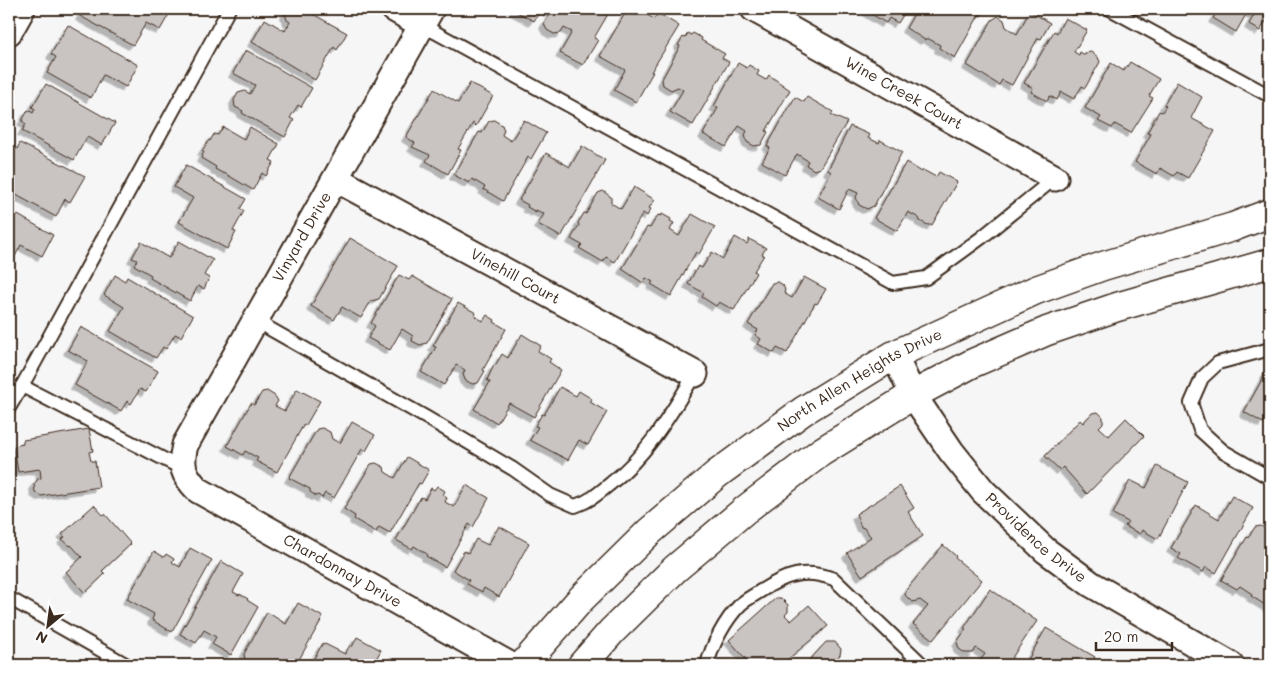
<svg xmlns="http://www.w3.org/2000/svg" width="1279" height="674" font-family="Mali,sans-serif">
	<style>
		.building { fill: #c9c3c1; stroke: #3b2a1e; filter: url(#shadow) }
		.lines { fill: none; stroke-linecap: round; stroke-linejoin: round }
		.service-casing { stroke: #3b2a1e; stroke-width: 16 }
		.minor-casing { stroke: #3b2a1e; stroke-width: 29 }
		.secondary-casing { stroke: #3b2a1e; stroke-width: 31 }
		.service { stroke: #fff; stroke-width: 12 }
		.minor { stroke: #fff; stroke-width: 25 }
		.secondary { stroke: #fff; stroke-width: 28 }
		.labels { text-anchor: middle; stroke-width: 4; stroke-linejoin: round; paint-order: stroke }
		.street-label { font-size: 15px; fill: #3b2a1e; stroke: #fff }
	</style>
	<defs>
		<filter id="shadow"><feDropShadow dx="-4.5" dy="4.5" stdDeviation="0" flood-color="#0004"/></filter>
	</defs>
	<rect width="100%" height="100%" fill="#f7f6f6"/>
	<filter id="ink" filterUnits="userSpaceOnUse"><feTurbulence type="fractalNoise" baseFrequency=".02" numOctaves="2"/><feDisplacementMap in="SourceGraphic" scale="10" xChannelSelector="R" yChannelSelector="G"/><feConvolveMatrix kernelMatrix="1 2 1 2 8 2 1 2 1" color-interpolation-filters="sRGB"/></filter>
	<g filter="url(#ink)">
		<!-- building -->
		<g class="building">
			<path d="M84,9H172L160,30L146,23L133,45L80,16Z"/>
			<path d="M288,9H304L347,33L337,50L334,47L315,80L252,42L265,19L285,31L290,22L287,20L285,13Z"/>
			<path d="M511,9H541L534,21Z"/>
			<path d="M547,9H611L594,38L598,40L583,65L560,53L572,32L564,28L561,33L554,34L547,30L544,24L551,13L546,10Z"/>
			<path d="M867,9H907L898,23L889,18L886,23L868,12L869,10Z"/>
			<path d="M917,9H985L981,16L979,15L955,58L939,48L940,45L927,38L925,40L906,28Z"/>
			<path d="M1219,9H1270V18L1268,22L1266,21L1260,31L1249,24L1254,15L1248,11L1236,32L1213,18Z"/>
			<path d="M627,10L636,15L639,10L654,19L658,13L679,26L651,72H653L636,102L614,90L625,70L600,56Z"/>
			<path d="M1030,11L1050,23L1041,39L1038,38L1012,85L1002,80L999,85L967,65L992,20L998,16L1004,20L1006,27L1017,34Z"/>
			<path d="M1065,18L1087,30L1074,52L1079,55L1080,52L1085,55L1086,53L1091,52L1098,57L1100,62L1085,88L1082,86L1074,99L1061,92L1057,100L1050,96L1047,101L1031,92L1033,88L1024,83L1054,31L1057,33Z"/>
			<path d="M68,25L138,65L126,87L103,75L91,98L47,73L56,57L51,54Z"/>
			<path d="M688,33L691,35L693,33L702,38L701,40L725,54L722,58L729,62L693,125L670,112L683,90L678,87L671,90L663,85L662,79L680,46L678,45L683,37L685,38Z"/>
			<path d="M246,50L312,88L301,107L298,105L290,118L294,120L285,137L242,113L243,111L235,107L234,100L238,93L245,91L250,94L255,85L233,73Z"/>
			<path d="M1130,62L1159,79L1149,96L1153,98L1131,133L1115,124L1112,128L1098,121L1101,117L1085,108L1111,63L1124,71Z"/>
			<path d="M738,63L747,68L749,65L759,71L757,75L766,80L769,75L790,90L766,131L768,132L761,145L754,146L747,142L745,135L747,131L739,126L726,147L703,134L718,108L714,106Z"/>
			<path d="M1177,82L1202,97L1191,118L1215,131L1188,178L1177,172L1174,176L1160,168L1157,174L1135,162L1151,134L1147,133L1159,111L1162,112L1166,106L1164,105Z"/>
			<path d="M470,83L493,96L476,126L473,123L458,149L461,150L448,174L426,161L430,155L412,147L415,143L406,137L434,89L458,103Z"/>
			<path d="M46,84L115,123L102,145L87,137L74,160L22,131L26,124L22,121L28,110L33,113L35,109L32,107Z"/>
			<path d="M795,97L804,102L807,97L833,112L831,115L847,122L820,168L814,170L806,165L808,161L797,154L785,175L762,162L770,148L767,146Z"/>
			<path d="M494,120L502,125L504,130L502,135L511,141L524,120L546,133L531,159L528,157L503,201L483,189L485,187L472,179L469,183L454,175L479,132L482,133L489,121Z"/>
			<path d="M850,126L870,135L868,138L879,143L880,140L902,152L874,206L867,209L859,205L856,197L858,193L849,189L839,209L818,197L831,172L828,170Z"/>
			<path d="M223,127L244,139L250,127L279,144L270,160L274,162L266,176L262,173L253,190L224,173V174L215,169L216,167L201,158L204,152L202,151L209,140L210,141L214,134L218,135Z"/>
			<path d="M20,143L85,176L70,202L65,199L56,217L9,191V158L14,148L17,149Z"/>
			<path d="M582,146L605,160L561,237L538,224L544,214L536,210V212L527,207L528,205L519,200L546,153L570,167Z"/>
			<path d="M906,162L922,172L923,170L936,177L939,172L957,182L932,225H928L920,221L919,218L908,212L897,231L874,218Z"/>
			<path d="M186,165L246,199L240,209L244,211L233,231L236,232L227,249L179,222L193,198L174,187Z"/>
			<path d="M634,187L655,200L649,208L651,209L647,216L643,213L615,262L606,257L603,262L579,248L582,245L571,239L579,225L578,223L584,213L586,214L598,193L603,191L611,197V203L621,209Z"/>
			<path d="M9,210L53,235L42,256L21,245L9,268Z"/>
			<path d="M662,214L671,219L670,221L674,223L670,230L679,236L692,214L715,227L699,254L696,252L671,296L651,284L653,282L646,278L643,283L622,269L647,227L650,228L658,215L661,216Z"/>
			<path d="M735,237L747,244L749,239L766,248L762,254L764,255L754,271L756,273L734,310L719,302L716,306L702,297L704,293L688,284L698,266L702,268L712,252L723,259Z"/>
			<path d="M350,238L398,266L379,299L371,301L361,318L342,307L334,320L311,306Z"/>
			<path d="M179,241L213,260L204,275L209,278L204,289L198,286L190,301L150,278L151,275L134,265L137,260L132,258L141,242L169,258Z"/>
			<path d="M115,275L125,281L127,277L193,316L181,337L175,334L166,349L163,347L156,358L110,331L124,307L104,295Z"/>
			<path d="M399,275L409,280L412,276L452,299L427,343L420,345L412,341L413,336L402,329L390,350L368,338L375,326L371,323Z"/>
			<path d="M804,277L826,289L817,304L815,303L787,353L777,348L774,353L758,344L761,339L755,335L758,330L748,324L772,283L778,282L783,285L785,290L784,293L792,298Z"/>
			<path d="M458,303L476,313L475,316L483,321L487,315L495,320L494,322L506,329L483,370L485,371L478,383L472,384L465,380L463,374L465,370L456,365L444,385L421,372L436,347L433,346Z"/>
			<path d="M81,327L158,371L146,392L140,389L131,404L127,401L121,411L75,385L88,361L68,350Z"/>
			<path d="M522,334L541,346L538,351L551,359L549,362L561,370L534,417L509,403L497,423L474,409L490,382L487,380L494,365L495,366L502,354L508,358Z"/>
			<path d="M1270,365V420L1266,417L1263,423L1244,412Z"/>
			<path d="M560,387L576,396L579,391L592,399L590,402L607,412L588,445L579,440L568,460L530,440L538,427L535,426L542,414L544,415Z"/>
			<path d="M297,389L320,401L306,425L304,424L277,472L256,461L258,458L245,451L243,455L227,446L251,403L254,405L262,392L267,391L275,396L278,401L275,406L285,411Z"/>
			<path d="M1098,412L1103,417V423L1099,427L1109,436L1126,418L1144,436L1087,494L1063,467L1060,470L1045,456L1080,420L1083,423L1092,413Z"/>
			<path d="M352,422L375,435L366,451L362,449L334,498L325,493L322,498L318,495L316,496L310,492V489L289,478L317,429L322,428L330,432L332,439L340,443Z"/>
			<path d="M89,429L93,451L89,452L91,461H95L99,487L41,496L35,492L34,484L38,479L41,478L40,469L18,472L14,446L23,444V440Z"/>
			<path d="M407,457L429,470L421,484L419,483L390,533L379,527L376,532L354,519L355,516L344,509L371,464L376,463L384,467L385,472L395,478Z"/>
			<path d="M1157,466L1188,482L1158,539L1142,530L1140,534L1125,526L1128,522L1113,514L1130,480L1146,488Z"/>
			<path d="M466,485L489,498L473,527L469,524L445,567L426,556L427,554L414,546L412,549L396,540L421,497L425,499L431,488L434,490L437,486L445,491L443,495L447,498L445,502L454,507Z"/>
			<path d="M900,486L914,508L908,512L923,536L862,576L847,553L871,537L864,528L861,527L856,514Z"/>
			<path d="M1232,496L1253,508L1216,573L1206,567L1203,572L1178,558L1181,554L1171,548L1196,505L1219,519Z"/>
			<path d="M94,505L103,515L105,514L131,544L102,571L105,574L85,593L66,572L82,557L71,545L70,546L62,539L65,537L62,534Z"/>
			<path d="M499,526L529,543L499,597L484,588L482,592L467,584L469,580L453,570L464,551L468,553L476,539L488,545Z"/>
			<path d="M1261,526L1267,529L1270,535L1267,539L1270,541V608L1251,596L1252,594L1240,586L1237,589L1221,580L1247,537L1248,538L1255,527Z"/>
			<path d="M943,545L956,556L955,558L982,580L933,640L913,624L928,606L920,600L912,602L905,595L907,589Z"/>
			<path d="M190,548L212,560L172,632L152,620L154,614L127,599L154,551L164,557L166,554L174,559L172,562L180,567Z"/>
			<path d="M221,561L243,574L233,592L239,595L240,594L248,599L247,600L258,607L231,655L212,644L216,637L204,630L196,643L180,634Z"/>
			<path d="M990,589L1037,621L1007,665H977L985,654L976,648L973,653H965L959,649L957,642L966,629L964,628Z"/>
			<path d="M776,598H781L788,605V612L785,615L791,621L809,605L828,626L781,665H751L729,640Z"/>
			<path d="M298,603L323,617L296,665H264L258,662L252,664L245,660L244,654L267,612L286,624Z"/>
			<path d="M1046,628L1095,657L1090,665H1025Z"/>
			<path d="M357,637L381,650L373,665L370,663L368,665H310L323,643L345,654L350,645L352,647Z"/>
			<path d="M826,642H835L841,649L840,655L833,662L836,665H805Z"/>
			<path d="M390,658L403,665H386Z"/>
			<path d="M851,658L858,665H844Z"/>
		</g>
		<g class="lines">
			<!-- service casing -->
			<g class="service-casing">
				<g id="service">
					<path d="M1110,9L1270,96"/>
					<path d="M422,25L893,283L926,278L981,238L1055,178"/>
					<path d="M256,321L427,418L513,469L550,495L575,506C590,501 598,494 610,484C649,453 670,415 695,374"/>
					<path d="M1270,349L1218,363L1202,378L1191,403L1200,430L1223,451L1270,478"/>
					<path d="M22,386L229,9"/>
					<path d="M9,408L22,386L183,469"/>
					<path d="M9,598L127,665"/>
					<path d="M707,665C712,645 725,620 740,605C745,600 753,596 759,592C785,575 804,568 834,579L923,665"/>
				</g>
			</g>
			<!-- minor casing -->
			<g class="minor-casing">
				<g id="minor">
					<path d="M394,9L422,25"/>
					<path id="s1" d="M431,9L185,445C180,465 183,475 198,490L510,665"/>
					<path id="s2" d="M754,9L1055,178"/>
					<path d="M9,32L22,9"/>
					<path id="s3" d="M336,179L695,374"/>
					<path id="s4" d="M894,355L913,395L951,451L983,491L1045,550L1091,584L1231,665"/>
				</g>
			</g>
			<!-- secondary casing -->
			<g class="secondary-casing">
				<g id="secondary">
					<path id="s5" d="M523,665L581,599L649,532L717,474L803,411L894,355L1036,290L1103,266L1233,227L1270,213"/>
					<path d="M582,665L612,631L675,569L745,510L821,452L913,395L973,363L1047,331L1117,307L1270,263"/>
				</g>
			</g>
			<!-- service -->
			<use href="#service" class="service"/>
			<!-- minor -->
			<use href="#minor" class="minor"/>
			<!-- secondary -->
			<use href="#secondary" class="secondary"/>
		</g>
	</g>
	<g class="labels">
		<!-- street labels -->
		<g class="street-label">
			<text dy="5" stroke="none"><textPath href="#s2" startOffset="172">Wine Creek Court</textPath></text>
			<text transform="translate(302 237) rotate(-60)" y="5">Vinyard Drive</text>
			<text dy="5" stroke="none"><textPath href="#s3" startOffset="204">Vinehill Court</textPath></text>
			<text dy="5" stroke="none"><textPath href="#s5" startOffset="444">North Allen Heights Drive</textPath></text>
			<text dy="5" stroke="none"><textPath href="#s4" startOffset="234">Providence Drive</textPath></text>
			<text dy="5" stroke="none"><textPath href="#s1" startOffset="716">Chardonnay Drive</textPath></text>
		</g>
	</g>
	<!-- margin -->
	<rect width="1279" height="674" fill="none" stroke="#fff" stroke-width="30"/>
	<rect x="15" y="15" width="1249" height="644" fill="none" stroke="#3b2a1e" stroke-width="2" filter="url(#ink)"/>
	<!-- north arrow -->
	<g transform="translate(48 626) rotate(209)" stroke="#ffffff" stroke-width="4" paint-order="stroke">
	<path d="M0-4L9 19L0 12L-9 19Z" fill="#3b2a1e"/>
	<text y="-8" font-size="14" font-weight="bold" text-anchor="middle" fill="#3b2a1e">N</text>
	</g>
	<!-- scale -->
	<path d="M1096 642v8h76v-8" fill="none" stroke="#3b2a1e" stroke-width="2.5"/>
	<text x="1104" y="642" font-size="15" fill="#3b2a1e" stroke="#ffffff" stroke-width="4" paint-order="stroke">20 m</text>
</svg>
